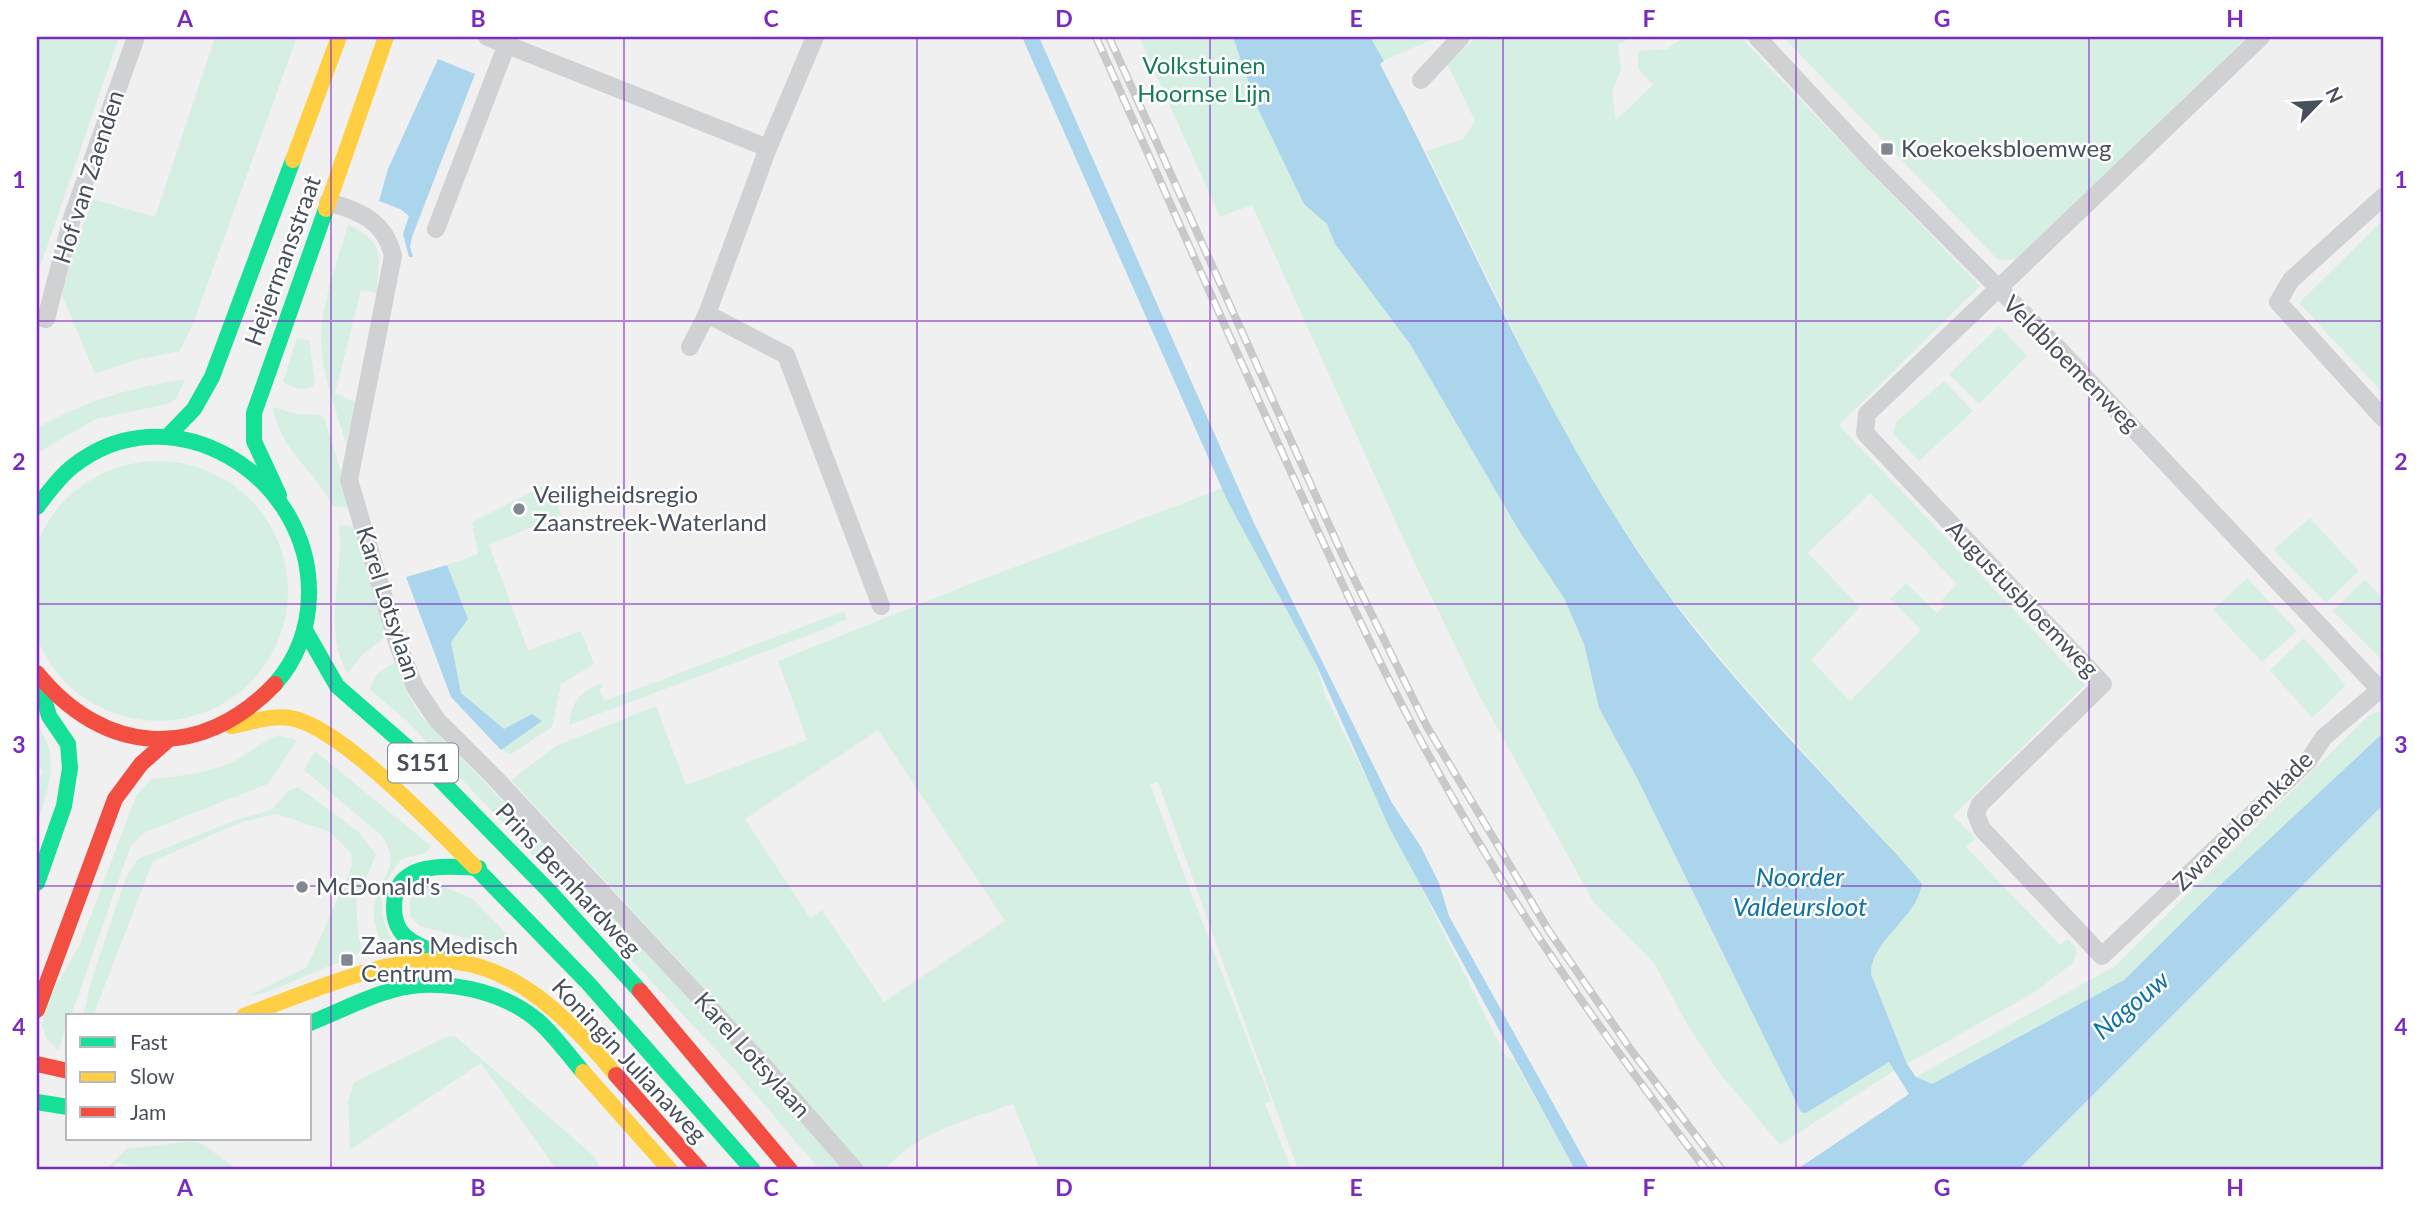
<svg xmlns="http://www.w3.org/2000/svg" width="2420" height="1207" font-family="Lato,sans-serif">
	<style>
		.green { fill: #d6efe3; fill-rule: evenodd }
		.water { fill: #abd5ec }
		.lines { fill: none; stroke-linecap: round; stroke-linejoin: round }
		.street { stroke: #cfd1d3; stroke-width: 18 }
		.fast { stroke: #16e098; stroke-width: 16 }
		.slow { stroke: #ffcf43; stroke-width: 16 }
		.jam { stroke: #f24e42; stroke-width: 16 }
		.rail-casing { stroke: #c8c9cb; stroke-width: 8 }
		.rail { stroke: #fff; stroke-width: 5; stroke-dasharray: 16; stroke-linecap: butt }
		.grid { fill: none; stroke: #7b2cbf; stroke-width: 2; stroke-opacity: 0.55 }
		.poi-dot { fill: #838890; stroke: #fff; stroke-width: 2.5 }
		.labels { text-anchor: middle; stroke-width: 5; stroke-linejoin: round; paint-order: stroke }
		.shield { fill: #fff; stroke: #7f848e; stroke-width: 2 }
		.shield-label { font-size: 23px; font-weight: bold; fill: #48505d }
		.park-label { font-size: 24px; fill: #197d5a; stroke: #fff }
		.poi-label { font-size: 24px; fill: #48505d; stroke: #fff; text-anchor: start }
		.street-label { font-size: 24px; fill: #48505d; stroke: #fff }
		.water-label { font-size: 26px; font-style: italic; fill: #0f72a8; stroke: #fff }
		.neatline { fill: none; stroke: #7b2cbf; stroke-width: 2.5 }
		.grid-label { font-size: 23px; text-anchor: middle; font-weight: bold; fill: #7b2cbf }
	</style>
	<rect width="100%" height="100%" fill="#f1f0f0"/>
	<!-- green -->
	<g class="green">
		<path d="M37,37H119L37,276Z"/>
		<path d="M215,37H297L194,321L180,351L132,361L95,374L60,290L92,199L155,217Z"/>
		<path d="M1139,37H1233L1257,107L1304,203L1327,224L1335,244L1410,344L1518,529L1564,598L1584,644L1599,708L1637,778L1801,1112L1889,1062L1895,1070L1780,1145L1718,1071L1688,1026L1654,963L1594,903L1478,693L1408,549L1252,205L1220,217Z"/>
		<path d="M1370,37H1437L1384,61Z"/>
		<path d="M1476,37H1632L1618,45L1621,69L1612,92L1616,120L1653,85L1638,69V51L1667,49L1680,40L1675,37H1740L1980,286L1839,425L2085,685L1953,816L1976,838L1966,847L2060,945L2068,939L2075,946L2077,953L2072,964L2033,993L1907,1064L1871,974C1871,956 1903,893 1912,872L1736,677L1665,590L1595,486L1549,404L1426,151L1463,139L1475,121L1447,64ZM1870,493L1957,584L1941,601L1945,605L1937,613L1906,583L1890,599L1921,630L1850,701L1811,660L1860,607L1808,553Z"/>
		<path d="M1783,37H2247L2017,259L1998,260Z"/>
		<path d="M2383,220V393L2299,303Z"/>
		<path d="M348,224C386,245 379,253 377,293L361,290L335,393L356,403L346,444C336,410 322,375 321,340C321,302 338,261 348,224Z"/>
		<path d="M1999,326L2027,356L1979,404L1949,374Z"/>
		<path d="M297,338L309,341L315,380L313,387C302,391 292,388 283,382Z"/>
		<path d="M185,379L176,399L167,404L96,419L37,453V428C90,399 126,389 185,379Z"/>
		<path d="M1944,381L1973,411L1919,461L1893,434L1896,422Z"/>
		<path d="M273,407L297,414L320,415L325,420L352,508L333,506C315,471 278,448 273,407Z"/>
		<circle cx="158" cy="591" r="130"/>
		<path d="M549,483L561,515L489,545L528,650L581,631L594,664L561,684L552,727L510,755L501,750L541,721L532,714L504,729L460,693L451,642L447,565L478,554L472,522Z"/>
		<path d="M1223,488L1228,502L1316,664L1325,695L1506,1057L1514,1060L1575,1170H1298L1158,782L1150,785L1271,1101L1265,1104L1292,1170H1040L1013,1104C970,1119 914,1133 885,1170H865L682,964L511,780L558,745L656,706L686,785L807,740L778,661L965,586ZM878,730L1005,921L884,1002L822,910L810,918L745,819Z"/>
		<path d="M2310,518L2359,571L2326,603L2273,550Z"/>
		<path d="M339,525L356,526L388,635L362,655L348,673C321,631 345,572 339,525Z"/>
		<path d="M2247,578L2297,631L2262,662L2213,610Z"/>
		<path d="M2365,579L2383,599V661L2333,611Z"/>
		<path d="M844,611L847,619L820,631L569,725C572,700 579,694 600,683L603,687L599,690L605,701Z"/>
		<path d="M2304,638L2346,685L2312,718L2270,670Z"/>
		<path d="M395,662L406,691L421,716L713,1021L843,1170H820L731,1066L408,722L369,689L377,674Z"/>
		<path d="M2378,711L2383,717V733L2219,886L2124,980L1932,1084L1916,1077L2115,966L2368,716Z"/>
		<path d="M37,726C62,754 47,794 37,825V789L43,770L37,767L40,757Z"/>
		<path d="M279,735L297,740L268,784L153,829L141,835L130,848L71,1016H68L59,1051L47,1039L42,1027L45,1006L80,944L136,796L151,779C178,776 206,774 232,762C249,754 261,741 279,735Z"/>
		<path d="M315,751L431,846L427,852L402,859C377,887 375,915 396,945L385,950C379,936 372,922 374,907C378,875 404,869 381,835L304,770Z"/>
		<path d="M298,787L359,832L376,855L356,902L358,933L363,952L265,993L248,996L307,967L352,866L351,853L330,832L277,814L242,822L153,861L93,1016H83L93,975L126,877L138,859L236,820L271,810L289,790Z"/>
		<path d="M2383,805V1170H2018Z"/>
		<path d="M432,882L472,898L513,940L509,949L420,926L410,917V901L418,886Z"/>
		<path d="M455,1036L595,1157L600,1170H557L481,1063L350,1150L348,1101L354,1082L446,1037Z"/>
		<path d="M192,1141L204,1145L238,1170H140L118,1162L110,1170H105L127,1149Z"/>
	</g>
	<!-- water -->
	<g class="water">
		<path d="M1022,37H1039L1253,521L1392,803L1421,847L1439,883L1449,916L1590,1170H1575L1389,827L1316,664L1228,502Z"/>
		<path d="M1233,37H1370L1384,61L1380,64C1472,240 1547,427 1664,589C1722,669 1792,741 1858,813C1879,836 1902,859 1922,884C1916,920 1871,939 1871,974L1907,1064L1916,1077L1932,1084L2124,980L2219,886L2383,733V805L2018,1170H1796L1909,1094L1889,1062L1806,1113L1801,1112L1637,778L1599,708L1584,644L1564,598L1518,529L1410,344L1335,244L1327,224L1304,204L1257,107Z"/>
		<path d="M438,59L475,74L412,237L410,247L413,257H409L403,234L409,216L400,209L379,201L388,169Z"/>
		<path d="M447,565L468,619L451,642L461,693L504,729L532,714L542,721L501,750L451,697L406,577Z"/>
	</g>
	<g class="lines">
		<!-- street -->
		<g class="street">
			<path d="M487,37L768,148"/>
			<path d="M1757,37L1875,164L2051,341L2383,693"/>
			<path d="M2261,37L1867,414L1865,433L2103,684L1980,804L1976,814L1982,829L2102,956L2308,761L2324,737L2383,687"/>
			<path d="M1421,80L1461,37"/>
			<path d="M2383,197L2291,280L2278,302L2383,418"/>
			<path d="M328,202C360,211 385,221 393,256L349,480L398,645L415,687L437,720L496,779L763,1065L855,1170"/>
			<path d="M436,229L507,44"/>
			<path d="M707,314L786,355L881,606"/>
			<path d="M37,317L46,319L72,218L136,37"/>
			<path d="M690,347L707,314L768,148L815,37"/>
		</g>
		<!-- fast -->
		<g class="fast">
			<path d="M167,437L194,409L212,377L293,160"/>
			<path d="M279,495L254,441V413L326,209"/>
			<path d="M37,507C48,493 58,478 72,467C171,388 312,475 309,596C308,630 297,659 275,684"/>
			<path d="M305,630L337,686L416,755L549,891L640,991"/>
			<path d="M37,675L49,716L68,744L70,768L64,806L37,883"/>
			<path d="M474,866L588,983L753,1170"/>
			<path d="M459,960C441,953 420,949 405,936C396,928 394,918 394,907C394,860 447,866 479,868"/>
			<path d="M310,1023C344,1010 384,987 421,985C461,983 506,994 537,1020C554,1034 568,1055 583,1072"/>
			<path d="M37,1102L68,1107"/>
		</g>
		<!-- slow -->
		<g class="slow">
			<path d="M293,160L339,37"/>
			<path d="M326,209L386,37"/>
			<path d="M231,726C250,723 270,715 290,718C339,725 437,829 474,866"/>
			<path d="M244,1016C416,950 484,915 616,1075"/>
			<path d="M583,1072L670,1170"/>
		</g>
		<!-- jam -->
		<g class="jam">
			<path d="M37,673C104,756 201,762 275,684"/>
			<path d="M640,991L790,1170"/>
			<path d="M37,1010L115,799L141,764L168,740"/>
			<path d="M37,1064L68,1071"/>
			<path d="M616,1075L700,1170"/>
		</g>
		<!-- rail casing -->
		<g class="rail-casing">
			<g id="rail">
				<path d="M1096,37C1154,167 1212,298 1271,428C1322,540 1372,653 1432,761C1511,906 1606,1039 1706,1170"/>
				<path d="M1109,37L1343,556L1426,725L1549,931L1631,1050L1722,1170"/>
			</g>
		</g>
		<!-- rail -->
		<use href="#rail" class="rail"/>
	</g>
	<!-- grid -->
	<path class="grid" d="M331,37V1170M624,37V1170M917,37V1170M1210,37V1170M1503,37V1170M1796,37V1170M2089,37V1170M37,321H2383M37,604H2383M37,886H2383"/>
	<!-- markers -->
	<g class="poi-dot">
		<rect x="1880" y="142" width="14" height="14" rx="3.5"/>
		<circle cx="519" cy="509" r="7"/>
		<circle cx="302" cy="887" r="7"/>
		<rect x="340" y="953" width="14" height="14" rx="3.5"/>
	</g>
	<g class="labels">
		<!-- shield labels -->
		<rect class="shield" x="388" y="743.5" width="70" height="39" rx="5"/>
		<g class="shield-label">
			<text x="423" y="771">S151</text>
		</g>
		<!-- park labels -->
		<g class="park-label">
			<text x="1204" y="74">Volkstuinen<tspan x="1204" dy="28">Hoornse Lijn</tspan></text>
		</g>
		<!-- poi labels -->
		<g class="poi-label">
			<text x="1901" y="157">Koekoeksbloemweg</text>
			<text x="533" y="503">Veiligheidsregio<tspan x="533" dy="28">Zaanstreek-Waterland</tspan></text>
			<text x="316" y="895">McDonald's</text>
			<text x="361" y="954">Zaans Medisch<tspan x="361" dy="28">Centrum</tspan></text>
		</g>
		<!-- street labels -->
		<g class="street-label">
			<text transform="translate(89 177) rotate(-72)" y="8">Hof van Zaenden</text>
			<text transform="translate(283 261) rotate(-70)" y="8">Heijermansstraat</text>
			<text transform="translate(2071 364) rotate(45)" y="8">Veldbloemenweg</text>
			<text transform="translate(2022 599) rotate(46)" y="8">Augustusbloemweg</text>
			<text transform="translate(388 603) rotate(72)" y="8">Karel Lotsylaan</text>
			<text transform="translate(2243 821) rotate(-45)" y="8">Zwanebloemkade</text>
			<text transform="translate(568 880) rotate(47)" y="8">Prins Bernhardweg</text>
			<text transform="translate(752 1055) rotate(48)" y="8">Karel Lotsylaan</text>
			<text transform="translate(629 1061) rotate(47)" y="8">Koningin Julianaweg</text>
		</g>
		<!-- water labels -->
		<g class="water-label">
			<text x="1800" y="886">Noorder<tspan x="1800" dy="30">Valdeursloot</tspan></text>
			<text transform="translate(2131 1005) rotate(-40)" y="9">Nagouw</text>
		</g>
	</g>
	<!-- border -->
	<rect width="2420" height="1207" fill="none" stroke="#ffffff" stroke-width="77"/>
	<!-- legend -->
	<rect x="66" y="1014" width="245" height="126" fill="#ffffff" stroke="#b6b9be" stroke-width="2"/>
	<rect x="80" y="1037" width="35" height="10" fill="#16e098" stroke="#b6b9be" stroke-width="2"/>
	<text x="130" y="1050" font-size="21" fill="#48505d">Fast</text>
	<rect x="80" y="1072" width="35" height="10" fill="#ffcf43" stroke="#b6b9be" stroke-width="2"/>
	<text x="130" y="1084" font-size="21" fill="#48505d">Slow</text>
	<rect x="80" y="1107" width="35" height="10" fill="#f24e42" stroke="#b6b9be" stroke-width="2"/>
	<text x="130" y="1120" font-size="21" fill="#48505d">Jam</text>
	<!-- north arrow -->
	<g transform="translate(2319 102) rotate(65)" stroke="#ffffff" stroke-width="5" paint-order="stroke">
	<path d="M0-5L12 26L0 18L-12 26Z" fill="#48505d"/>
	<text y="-10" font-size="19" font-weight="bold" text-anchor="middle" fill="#48505d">N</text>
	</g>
	<rect x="38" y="38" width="2344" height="1130" class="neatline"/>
	<g class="grid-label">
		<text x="185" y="27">A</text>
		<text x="478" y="27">B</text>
		<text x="771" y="27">C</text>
		<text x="1064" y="27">D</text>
		<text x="1356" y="27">E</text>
		<text x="1649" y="27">F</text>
		<text x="1942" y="27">G</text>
		<text x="2235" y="27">H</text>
		<text x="19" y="188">1</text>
		<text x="2401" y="188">1</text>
		<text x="19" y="470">2</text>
		<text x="2401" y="470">2</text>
		<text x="19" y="753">3</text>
		<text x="2401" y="753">3</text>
		<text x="19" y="1035">4</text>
		<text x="2401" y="1035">4</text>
		<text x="185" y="1196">A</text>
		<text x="478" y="1196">B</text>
		<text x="771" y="1196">C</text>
		<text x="1064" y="1196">D</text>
		<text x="1356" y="1196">E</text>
		<text x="1649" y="1196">F</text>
		<text x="1942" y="1196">G</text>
		<text x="2235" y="1196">H</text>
	</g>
</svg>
